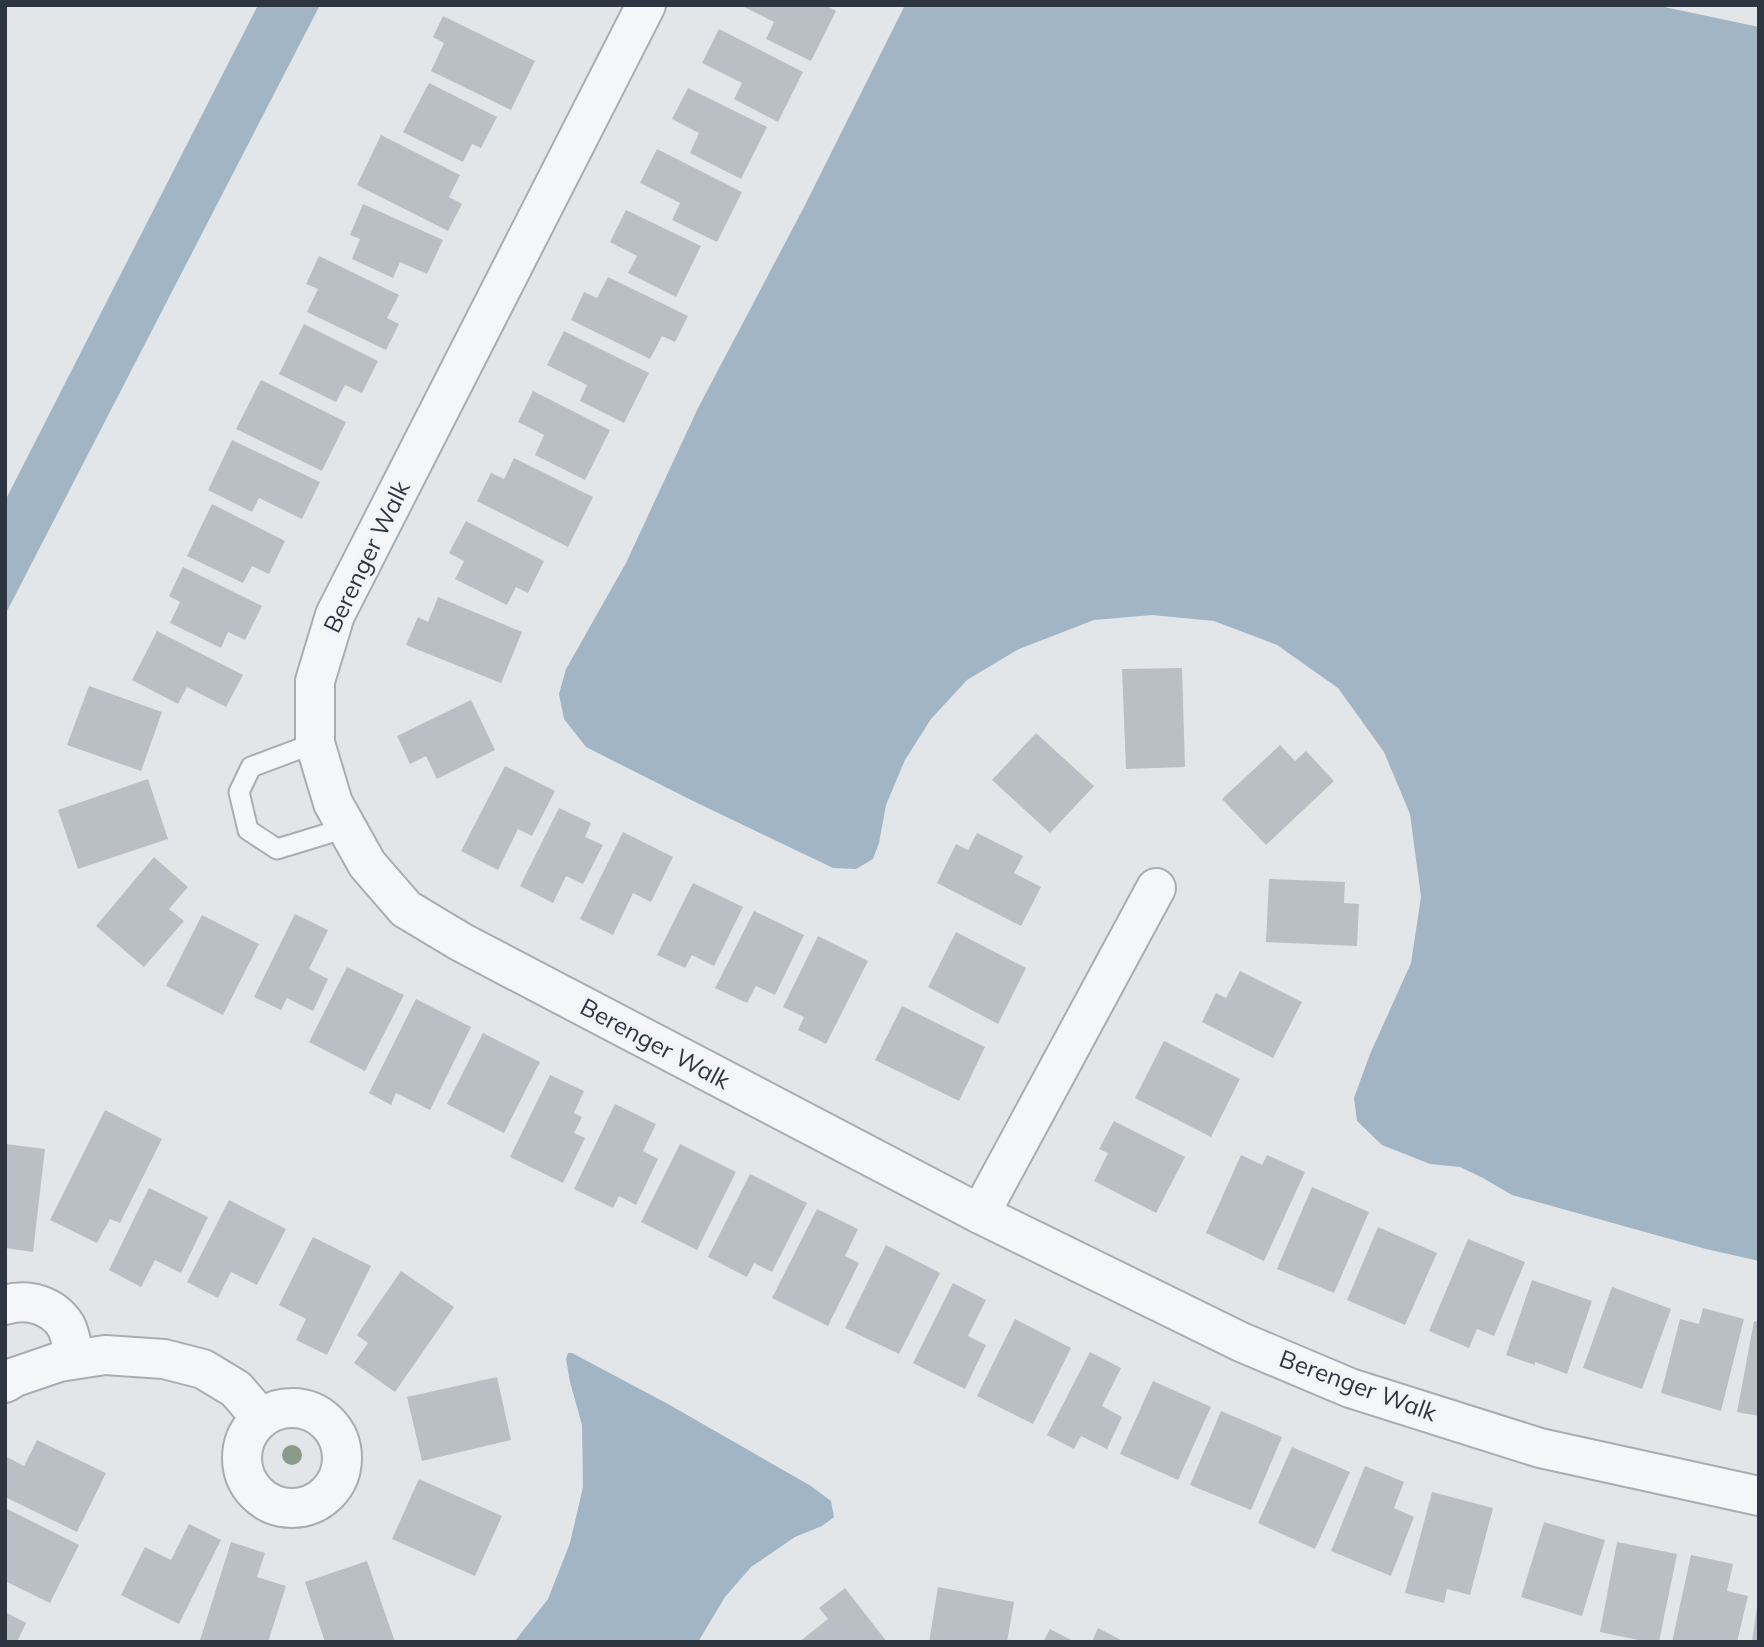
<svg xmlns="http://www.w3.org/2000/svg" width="1764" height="1647" font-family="Mulish,sans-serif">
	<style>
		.water { fill: #a2b5c5 }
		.building { fill: #babfc6 }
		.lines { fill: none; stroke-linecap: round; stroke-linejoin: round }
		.lane-casing { stroke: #a8adb3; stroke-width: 23 }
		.street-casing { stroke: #a8adb3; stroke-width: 42 }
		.lane { stroke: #f5f6f8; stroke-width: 19 }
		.street { stroke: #f5f6f8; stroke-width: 38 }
		.tree { fill: #8b9989 }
		.labels { text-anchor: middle; stroke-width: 7; stroke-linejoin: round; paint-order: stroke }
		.street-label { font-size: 24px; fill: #2c3540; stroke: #f2f4f7 }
	</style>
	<rect width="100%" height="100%" fill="#e3e6e9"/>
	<!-- water -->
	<g class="water">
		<path d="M258,5H320L5,615V501Z"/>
		<path d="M905,5H1655L1759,27V1261L1706,1249L1512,1195L1483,1178L1460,1167L1430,1164L1382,1145L1357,1121L1354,1098L1370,1054L1411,963L1421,897L1410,814L1384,752L1338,688L1277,645L1214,621L1152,615L1094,620L1019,649L967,680L931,719L905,760L886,805L879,843L873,859L856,869L833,868L691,800L586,747L564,719L559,694L566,669L626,563L698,408L803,209Z"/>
		<path d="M568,1353H572L668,1404L811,1486L831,1501L834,1517L822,1526L795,1537L751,1567L725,1597L698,1642H514L548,1599L570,1543L583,1487L582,1425L570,1382L566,1359Z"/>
	</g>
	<!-- building -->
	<g class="building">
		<path d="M740,5H825L836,11L811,61L766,39L774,22Z"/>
		<path d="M443,16L535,61L511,110L431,71L444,43L433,37Z"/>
		<path d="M719,29L803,72L778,122L734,99L742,83L702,63Z"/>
		<path d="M429,83L497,117L481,148L472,144L463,162L403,132Z"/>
		<path d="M688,88L767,127L741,179L690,153L699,133L672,119Z"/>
		<path d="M381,135L460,175L449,197L462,204L448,231L357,185Z"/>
		<path d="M657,149L742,192L717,242L672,220L680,203L640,183Z"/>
		<path d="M363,204L443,240L427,274L400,262L393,278L352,259L360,239L350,235Z"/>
		<path d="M626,210L701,246L676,297L628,273L637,256L610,242Z"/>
		<path d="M319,256L399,295L387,318L399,324L386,350L307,312L318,289L306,284Z"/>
		<path d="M608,277L688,316L675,342L662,336L650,359L571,320L584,292L597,298Z"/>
		<path d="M304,324L378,361L362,393L345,385L336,402L279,374Z"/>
		<path d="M564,331L649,373L624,423L580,401L587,385L547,365Z"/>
		<path d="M261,380L346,422L322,471L236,429Z"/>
		<path d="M533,391L610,430L585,480L535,455L544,435L518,422Z"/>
		<path d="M232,440L320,482L302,519L259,498L252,512L208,490Z"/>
		<path d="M514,458L593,497L568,547L477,501L491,473L504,479Z"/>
		<path d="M212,504L285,541L269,574L252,566L243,583L187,556Z"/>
		<path d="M466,521L544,561L528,593L516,587L507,605L455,579L464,561L449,553Z"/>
		<path d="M183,567L262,606L245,640L228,632L221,648L170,623L180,602L169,596Z"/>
		<path d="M438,597L522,632L501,683L406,645L418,617L428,622Z"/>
		<path d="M157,631L243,675L226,707L187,687L178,704L132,680Z"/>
		<path d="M1182,668L1185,767L1126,769L1122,669Z"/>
		<path d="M89,686L162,712L141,771L67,745Z"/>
		<path d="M471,700L495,750L437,779L426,756L410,764L397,736Z"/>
		<path d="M1036,733L1094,786L1050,833L992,780Z"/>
		<path d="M1280,745L1295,761L1306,751L1334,781L1266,845L1222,799Z"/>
		<path d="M505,766L555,791L532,836L518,829L498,870L461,851Z"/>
		<path d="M148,779L168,839L78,869L58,810Z"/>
		<path d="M559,808L591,823L585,837L603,845L583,884L566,876L553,903L520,886Z"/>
		<path d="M623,832L673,857L651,902L633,893L613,935L580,919Z"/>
		<path d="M977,833L1023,856L1014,873L1041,887L1021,926L937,883L956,844L968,850Z"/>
		<path d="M154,857L188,887L169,909L184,921L144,967L96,926Z"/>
		<path d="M1269,879L1345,882L1344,903L1359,904L1357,946L1266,942Z"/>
		<path d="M693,883L743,907L714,966L692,955L685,968L657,955Z"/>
		<path d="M754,911L804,935L775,995L756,986L747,1003L715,988Z"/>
		<path d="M295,914L328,930L309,969L328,979L313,1011L287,998L281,1010L254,997Z"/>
		<path d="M202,915L259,944L223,1015L166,986Z"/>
		<path d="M956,932L1026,968L998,1024L928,987Z"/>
		<path d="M818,936L868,961L826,1044L798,1030L804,1017L783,1007Z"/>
		<path d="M347,967L404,995L365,1071L309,1042Z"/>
		<path d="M1240,971L1302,1002L1273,1058L1202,1022L1216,993L1226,998Z"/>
		<path d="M416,999L471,1027L430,1110L396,1093L391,1105L369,1093Z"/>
		<path d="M902,1006L985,1047L959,1101L875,1060Z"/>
		<path d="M483,1033L540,1062L504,1133L447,1104Z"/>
		<path d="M1164,1041L1240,1079L1211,1137L1135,1098Z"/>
		<path d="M550,1075L584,1091L574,1113L582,1117L574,1133L585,1138L563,1183L510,1157Z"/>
		<path d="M615,1104L656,1124L643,1151L658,1159L636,1205L619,1196L613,1208L574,1189Z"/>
		<path d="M105,1110L162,1139L120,1223L110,1219L97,1243L50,1220Z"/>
		<path d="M1114,1121L1185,1157L1156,1213L1094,1181L1108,1153L1099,1149Z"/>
		<path d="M5,1144L45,1149L33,1252L5,1248Z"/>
		<path d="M680,1144L736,1172L697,1250L641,1222Z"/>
		<path d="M1241,1155L1262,1165L1267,1155L1305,1172L1264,1261L1206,1233Z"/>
		<path d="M750,1174L807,1203L772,1272L754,1263L747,1277L708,1257Z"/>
		<path d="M1312,1187L1369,1212L1334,1293L1277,1269Z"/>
		<path d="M149,1188L208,1217L181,1273L155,1260L141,1287L109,1270Z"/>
		<path d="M229,1200L286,1229L257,1285L231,1272L218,1298L187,1282Z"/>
		<path d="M817,1209L858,1229L845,1256L859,1263L828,1326L772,1298Z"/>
		<path d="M1378,1227L1437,1253L1405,1325L1347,1300Z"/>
		<path d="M313,1237L371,1266L327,1355L296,1340L306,1319L279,1305Z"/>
		<path d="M1468,1239L1525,1262L1494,1336L1477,1329L1469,1348L1429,1331Z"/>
		<path d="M886,1245L940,1273L899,1354L845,1328Z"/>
		<path d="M401,1271L454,1307L395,1392L354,1363L368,1343L357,1335Z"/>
		<path d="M1532,1280L1592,1301L1567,1374L1535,1362V1365L1506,1355Z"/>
		<path d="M953,1283L986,1300L968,1336L986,1345L965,1389L913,1363Z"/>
		<path d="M1612,1287L1671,1309L1642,1389L1583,1368Z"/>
		<path d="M1703,1308L1744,1319L1721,1411L1661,1393L1680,1319L1699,1324Z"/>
		<path d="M1015,1319L1071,1348L1033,1424L977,1396Z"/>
		<path d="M1754,1321L1759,1322V1416L1737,1412Z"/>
		<path d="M1090,1352L1121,1368L1102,1406L1122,1417L1107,1449L1081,1436L1074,1449L1047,1435Z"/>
		<path d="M497,1377L511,1440L422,1461L407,1397Z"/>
		<path d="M1153,1381L1211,1407L1178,1480L1120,1454Z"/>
		<path d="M1221,1411L1282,1437L1251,1510L1190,1485Z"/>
		<path d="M37,1440L106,1473L77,1532L5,1497V1456L24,1466Z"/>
		<path d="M1292,1447L1350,1472L1315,1549L1258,1523Z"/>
		<path d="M1365,1466L1404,1482L1394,1508L1414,1517L1391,1576L1331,1551Z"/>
		<path d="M419,1479L502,1516L475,1576L392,1539Z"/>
		<path d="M1432,1492L1493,1508L1470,1595L1447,1589L1444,1603L1405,1593Z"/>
		<path d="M5,1508L79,1545L50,1603L5,1581Z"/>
		<path d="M1544,1522L1605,1540L1582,1616L1521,1597Z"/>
		<path d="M189,1524L221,1540L179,1624L121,1595L145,1547L171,1560Z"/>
		<path d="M231,1542L265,1553L257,1577L286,1586L268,1642H206L200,1640Z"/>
		<path d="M1617,1542L1677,1554L1659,1642H1648L1600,1632Z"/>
		<path d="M1691,1555L1733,1564L1727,1591L1748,1596L1737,1642H1672Z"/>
		<path d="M367,1561L395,1642H325L305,1582Z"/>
		<path d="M938,1587L1014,1602L1007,1642H929Z"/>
		<path d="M845,1588L887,1642H799L828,1619L819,1608Z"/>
		<path d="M1757,1606H1759V1642H1752Z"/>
		<path d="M5,1612L26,1623L17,1642H5Z"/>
		<path d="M1098,1628L1125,1642H1092Z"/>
		<path d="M1050,1629L1075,1642H1043Z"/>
	</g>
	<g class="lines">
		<!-- lane casing -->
		<g class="lane-casing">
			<path id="lane" d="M315,743L251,767L239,792L248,830L277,849L346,828"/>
		</g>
		<!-- street casing -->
		<g class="street-casing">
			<g id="street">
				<path d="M646,5L335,615L315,681V743L333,803L367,864L406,909L461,942L980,1214L1241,1342L1350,1388L1540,1448L1759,1496"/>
				<path d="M980,1214L1156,888"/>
				<path d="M5,1305C28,1298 53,1305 66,1326C71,1335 72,1349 75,1359"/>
				<path d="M5,1383L15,1377L59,1362L105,1355L164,1359L203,1369L236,1389L261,1418"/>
				<circle cx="292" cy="1458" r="50"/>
			</g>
		</g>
		<!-- lane -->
		<use href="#lane" class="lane"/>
		<!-- street -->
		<use href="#street" class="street"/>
	</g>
	<!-- trees -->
	<circle class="tree" cx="292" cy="1455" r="10"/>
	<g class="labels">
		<!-- street labels -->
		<g class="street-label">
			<text transform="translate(367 557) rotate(-64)" y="8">Berenger Walk</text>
			<text transform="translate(655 1044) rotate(28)" y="8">Berenger Walk</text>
			<text transform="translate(1358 1386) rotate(20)" y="8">Berenger Walk</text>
		</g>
	</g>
	<!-- border -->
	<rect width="1764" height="1647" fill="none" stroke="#2c3540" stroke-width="14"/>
</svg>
